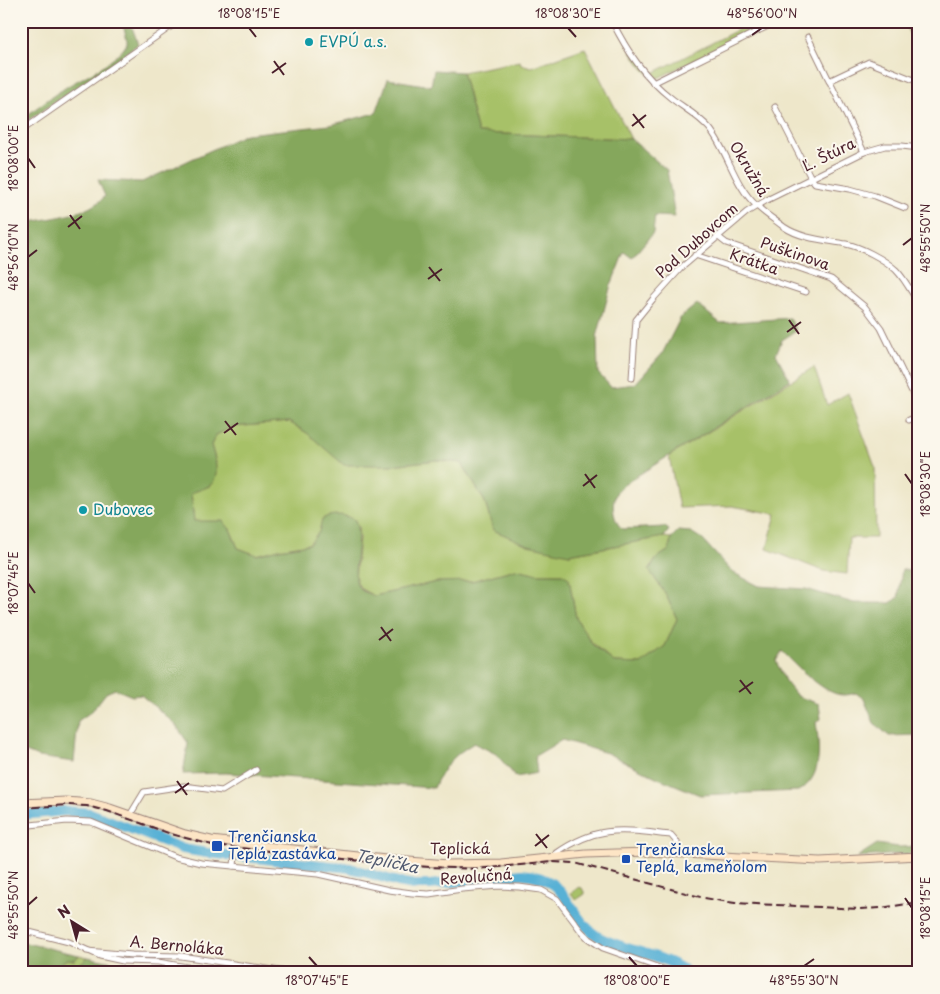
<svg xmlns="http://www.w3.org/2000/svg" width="940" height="994" font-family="'Playpen Sans',sans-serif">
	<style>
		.green { fill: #a7c167; stroke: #787049 }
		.forest { fill: #85a75c; stroke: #686344 }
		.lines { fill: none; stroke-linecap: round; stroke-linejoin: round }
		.river { stroke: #58b1d5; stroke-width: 10 }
		.street-casing { stroke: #9c837a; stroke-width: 7 }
		.secondary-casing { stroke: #9c837a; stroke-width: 9 }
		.street { stroke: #fff; stroke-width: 5 }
		.secondary { stroke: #fde5c5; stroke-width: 7 }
		.rail { stroke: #4a1f2b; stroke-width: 2; stroke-dasharray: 8 4; stroke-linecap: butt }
		.ticks { fill: none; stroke: #4a1f2b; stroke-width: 2 }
		.culture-dot { fill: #0f9aa8; stroke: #fbf7ec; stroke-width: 2 }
		.transit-dot { fill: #1a4fb4; stroke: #fbf7ec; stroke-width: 2 }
		.labels { text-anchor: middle; stroke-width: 4; stroke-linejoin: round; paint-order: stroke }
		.culture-label { font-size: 15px; fill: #0d838f; stroke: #fbf7ec; text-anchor: start }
		.street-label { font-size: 15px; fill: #4a1f2b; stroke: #fbf7ec }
		.transit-label { font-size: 15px; fill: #164399; stroke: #fbf7ec; text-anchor: start }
		.water-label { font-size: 16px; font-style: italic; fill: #50596f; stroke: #fbf7ec }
		.neatline { fill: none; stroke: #4a1f2b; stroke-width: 2 }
		.ticks-label { font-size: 12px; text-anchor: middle; fill: #4a1f2b }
	</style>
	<rect width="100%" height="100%" fill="#fbf7ec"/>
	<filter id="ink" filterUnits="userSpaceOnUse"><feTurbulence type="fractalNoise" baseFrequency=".02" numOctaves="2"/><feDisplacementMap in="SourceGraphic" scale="10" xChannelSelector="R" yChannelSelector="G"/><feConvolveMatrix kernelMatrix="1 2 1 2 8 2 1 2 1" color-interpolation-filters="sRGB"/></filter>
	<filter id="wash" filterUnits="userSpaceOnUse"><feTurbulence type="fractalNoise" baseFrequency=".0096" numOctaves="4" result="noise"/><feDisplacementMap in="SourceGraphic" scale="20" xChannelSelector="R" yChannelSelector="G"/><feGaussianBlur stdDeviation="1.12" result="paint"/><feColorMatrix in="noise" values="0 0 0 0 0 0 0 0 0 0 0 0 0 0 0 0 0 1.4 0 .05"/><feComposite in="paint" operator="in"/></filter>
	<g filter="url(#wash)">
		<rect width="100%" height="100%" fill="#eee7ca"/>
		<!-- green -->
		<g class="green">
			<path d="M618,21L633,49L653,73L755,21H774L656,79C641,73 627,44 620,30L621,29Z"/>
			<path d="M903,21H919V35L912,38Z"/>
			<path d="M585,48L631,139L478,133L462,72L520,61L521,64L531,67Z"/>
			<path d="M814,367L827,405L848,393L875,467L876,538H849L847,574L823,571L767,549L776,514L732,506L679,508L669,456Z"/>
			<path d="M289,422L307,433L391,465L437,460L462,463L485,502L493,530L569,554L664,537L671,538L669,550L657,558L649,570L665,593L677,619L665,646L641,664L615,663L592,643L576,618L569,579L562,574H538L516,569L472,581L437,582L374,596L361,589L355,579L359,538L358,526L319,532L309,544L279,549L257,555L238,548L230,529L194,522L191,492L210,486L216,462L211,445L216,435L232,427Z"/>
			<path d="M579,887L582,888L585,894L576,900L571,893Z"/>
			<path d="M79,955L88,957L76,967L75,973H57L60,964L67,959L75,960Z"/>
		</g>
		<!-- forest -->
		<g class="forest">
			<path d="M122,21H130L138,44L120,58L21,125V120C36,108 52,96 68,86C83,77 120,60 127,43C128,39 123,27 122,21Z"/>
			<path d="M434,70L462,72L478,133L631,139L667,170L675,217L655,216L653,233L632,258L624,252L610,288L597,337L598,373L611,387L635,384L662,354L681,317L697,304L720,323L790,318L796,331L782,340L776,354L790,380L632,479C628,483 621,486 618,490C610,501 613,521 622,529L665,527L669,530L664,537L569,554L528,545L493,530L485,502L462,463L437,460L391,465H344L307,433L289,422L232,427L216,435L211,445C214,456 222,478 209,486C204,489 196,491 191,493L194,521H223L230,529L238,548L257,555L279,549L309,544L319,532L322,519C332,513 345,514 355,520C364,541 348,575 360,589C363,592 370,594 374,596L437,582L472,581L516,569L538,574H562L569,578L576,618L592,644L615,663L641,664L665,646L677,619L665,593L649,570L657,558L669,550L671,538L678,531L691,532L702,539L732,572L759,586L806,589L854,603H890L898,598L902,569L912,572H919V735L889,736L874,723L864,699L856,693C852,694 848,695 844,695C825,696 795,664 782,651L776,661L785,681L797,696L819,704L821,719L816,722C819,746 824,778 798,791L700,795L658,778L607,753L562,740L535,756L537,773L516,777L496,754L474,743C454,755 443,766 434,788L226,773L183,774L188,743L175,724L141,695L132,696L115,689L106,693L92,711L78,721L74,762L38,757L21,750V224C46,218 89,216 105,196L98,180L142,182L246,134L330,125L376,113L388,79L431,86Z"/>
			<path d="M877,844L899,847L919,846V853L857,857Z"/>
			<path d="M21,942L79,955L75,960L67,959L60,964L57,973H21Z"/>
			<path d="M88,957L130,966L139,973H75L76,967Z"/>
		</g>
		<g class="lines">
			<!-- river -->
			<path class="river" d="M21,815L65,811L90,813L183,849L207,853L350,868L398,882L414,885H430L522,874C569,878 564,909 593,933C601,940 614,943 624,947C646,954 670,959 689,973"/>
		</g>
	</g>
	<g filter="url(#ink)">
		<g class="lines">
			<!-- street casing -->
			<g class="street-casing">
				<g id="street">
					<path d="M612,21C627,51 644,77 671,98C684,108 699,116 710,129C728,152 735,187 757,206C765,214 775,220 784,227C802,239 825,240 846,244C861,247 884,259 896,270C905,279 912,293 919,304"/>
					<path d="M808,37L864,152"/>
					<path d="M829,81L869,62L919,82"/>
					<path d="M653,83L778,21"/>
					<path d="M775,107L811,178L815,183L850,189L875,196L905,208"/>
					<path d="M21,131L179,21"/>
					<path d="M717,236L726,243L831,279L865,307L881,328L919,406"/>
					<path d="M695,255L806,292"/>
					<path d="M632,378L636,320L653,299L681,268L747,212L767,200L864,152L885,146H902L919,148"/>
					<path d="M909,420L919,416"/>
					<path d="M130,815L144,792L184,786L222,791L256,770"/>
					<path d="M21,826L67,821L91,822L175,857L201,863L318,874L389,890L412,893L429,894L462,889L499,886L519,887L541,890L557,899L581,931L589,939L603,948L674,973"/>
					<path d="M555,857L557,853C599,824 623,830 671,835L677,842V853"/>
					<path d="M234,866L236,844"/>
					<path d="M21,930L69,942L100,956L123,961L158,962L222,973"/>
					<path d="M87,951L132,955L181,956L294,973"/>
				</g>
			</g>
			<!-- secondary casing -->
			<g class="secondary-casing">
				<path id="secondary" d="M21,803L66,801L91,803L110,808L185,834L211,840L395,860L449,864L501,863L586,854L647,852L820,861L919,856"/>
			</g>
			<!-- street -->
			<use href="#street" class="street"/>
			<!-- secondary -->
			<use href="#secondary" class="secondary"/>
			<!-- rail -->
			<path class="rail" d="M21,808L67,805L87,806L107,811L171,834L212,845L408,866L476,869L553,862L575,863L704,898L735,903L860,909L881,908L919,902"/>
		</g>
	</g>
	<!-- ticks -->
	<path class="ticks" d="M249,28L256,37M568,28L576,37M752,35L762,28M274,61L284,75M272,73L286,63M633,114L644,128M632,126L646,115M28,158L35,168M70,215L80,229M68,227L82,216M903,245L912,238M28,257L37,250M429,267L440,281M428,279L442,269M789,320L799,334M787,332L801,322M225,421L236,435M224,433L238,423M585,474L595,488M905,474L912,484M583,486L597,475M28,583L35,593M381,627L391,641M379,640L393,629M740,680L751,694M739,692L753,682M177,781L187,795M175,793L189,783M536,834L547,848M535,846L549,835M905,898L912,908M28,905L37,897M309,957L317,966M629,957L637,966M804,966L814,959"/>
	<!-- markers -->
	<g class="culture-dot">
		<circle cx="309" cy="42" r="5"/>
		<circle cx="83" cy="510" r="5"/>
	</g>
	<g class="transit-dot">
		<rect x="211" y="840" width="12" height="12" rx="2.5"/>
		<rect x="621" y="854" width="10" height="10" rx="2.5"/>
	</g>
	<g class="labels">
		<!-- culture labels -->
		<g class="culture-label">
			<text x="319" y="47">EVPÚ a.s.</text>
			<text x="93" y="515">Dubovec</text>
		</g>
		<!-- street labels -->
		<g class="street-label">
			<text transform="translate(829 155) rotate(-26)" y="5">Ľ. Štúra</text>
			<text transform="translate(749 169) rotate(59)" y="5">Okružná</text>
			<text transform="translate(697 241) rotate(-42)" y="5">Pod Dubovcom</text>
			<text transform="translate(795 254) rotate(19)" y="5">Puškinova</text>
			<text transform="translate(754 262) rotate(19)" y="5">Krátka</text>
			<text x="460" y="854">Teplická</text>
			<text transform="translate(476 877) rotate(-4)" y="5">Revolučná</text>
			<text transform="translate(177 946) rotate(5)" y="5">A. Bernoláka</text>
		</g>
		<!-- transit labels -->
		<g class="transit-label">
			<text x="228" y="842">Trenčianska<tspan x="228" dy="17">Teplá zastávka</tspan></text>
			<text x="636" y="855">Trenčianska<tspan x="636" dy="17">Teplá, kameňolom</tspan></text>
		</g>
		<!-- water labels -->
		<g class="water-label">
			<text transform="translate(387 861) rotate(12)" y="6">Teplička</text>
		</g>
	</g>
	<!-- margin -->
	<rect width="940" height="994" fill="none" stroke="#fbf7ec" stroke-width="55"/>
	<!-- north arrow -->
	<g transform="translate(72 922) rotate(323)" stroke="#fbf7ec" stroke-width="4" paint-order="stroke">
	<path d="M0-4L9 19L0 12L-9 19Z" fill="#4a1f2b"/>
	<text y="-8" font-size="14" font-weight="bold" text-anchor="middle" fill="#4a1f2b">N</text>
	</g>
	<rect x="28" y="28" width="884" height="938" class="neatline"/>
	<g class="ticks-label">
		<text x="249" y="18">18°08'15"E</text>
		<text x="568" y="18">18°08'30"E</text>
		<text x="762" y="18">48°56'00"N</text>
		<text transform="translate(14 158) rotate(-90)" y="4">18°08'00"E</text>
		<text transform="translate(926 238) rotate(-90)" y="4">48°55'50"N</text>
		<text transform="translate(14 257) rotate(-90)" y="4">48°56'10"N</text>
		<text transform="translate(926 484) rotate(-90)" y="4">18°08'30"E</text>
		<text transform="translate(14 583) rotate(-90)" y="4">18°07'45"E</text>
		<text transform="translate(14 905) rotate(-90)" y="4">48°55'50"N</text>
		<text transform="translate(926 908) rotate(-90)" y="4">18°08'15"E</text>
		<text x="317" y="985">18°07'45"E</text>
		<text x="637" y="985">18°08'00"E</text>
		<text x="804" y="985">48°55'30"N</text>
	</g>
</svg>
